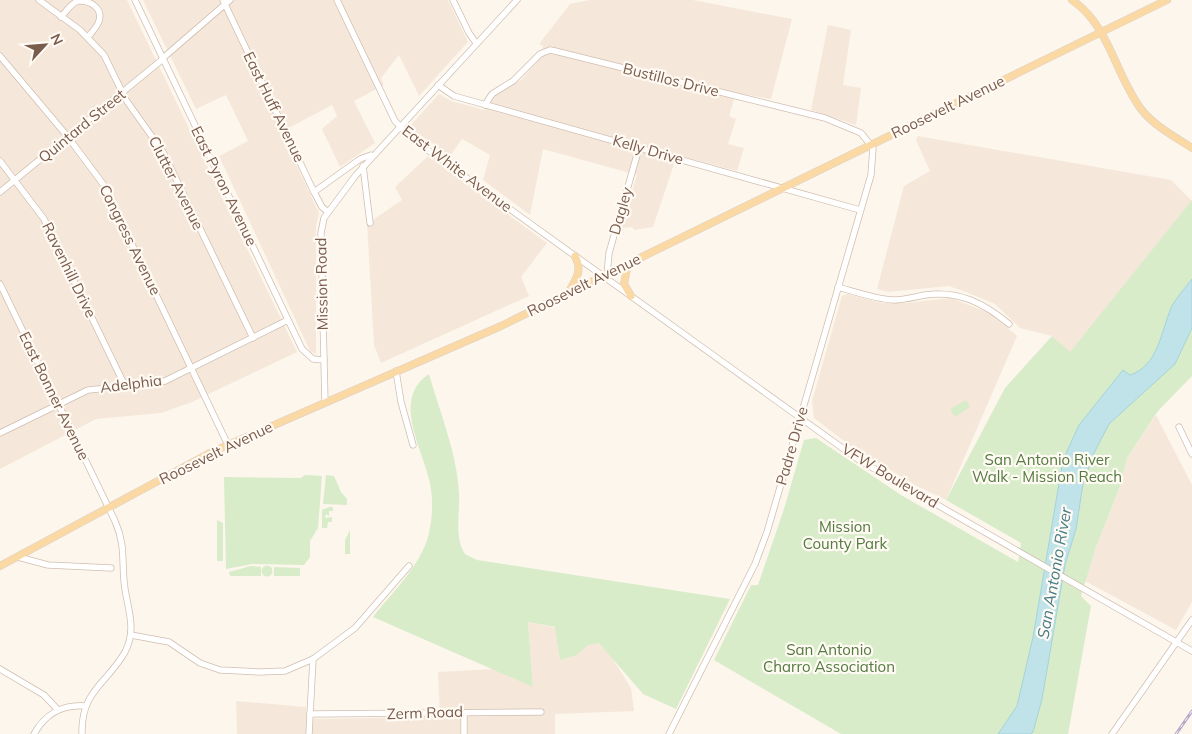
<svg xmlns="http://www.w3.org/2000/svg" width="1192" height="734" font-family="Mulish,sans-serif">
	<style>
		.residential { fill: #f5e8da }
		.green { fill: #d8ecc9 }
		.water { fill: #bfe3e8; stroke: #a5d3da }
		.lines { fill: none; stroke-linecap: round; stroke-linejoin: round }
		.minor-casing { stroke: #d1beb0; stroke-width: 7 }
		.major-casing { stroke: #dad1cd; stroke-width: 8 }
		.minor { stroke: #fff; stroke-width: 5.5 }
		.major { stroke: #fbd9a5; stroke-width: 7 }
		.rail-casing { stroke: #b9a8c9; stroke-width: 3 }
		.rail { stroke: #fffaf3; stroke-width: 1; stroke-dasharray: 4; stroke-linecap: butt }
		.labels { text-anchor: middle; stroke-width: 4.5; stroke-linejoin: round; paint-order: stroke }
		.street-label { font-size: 15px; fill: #7a5c4d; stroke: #fffaf3 }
		.park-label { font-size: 15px; fill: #537a41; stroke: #fffaf3 }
		.water-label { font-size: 16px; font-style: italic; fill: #437c86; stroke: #fffaf3 }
	</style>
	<rect width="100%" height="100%" fill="#fdf6ec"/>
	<!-- residential -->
	<g class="residential">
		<path d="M0,0H127L297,352L192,402L161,413L96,419L0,469Z"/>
		<path d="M143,0H448L468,42L419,96L399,55L381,78L384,85L354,101L375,143L340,167L322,129L337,116L332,105L281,132L319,213L316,226V354L310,351L219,156L248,141L226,95L196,109Z"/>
		<path d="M590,0H693L792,19L771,99L736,93L729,116L736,119L728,144L744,148L737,171L677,155L653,227L635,230L632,227L621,228L637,175L543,149L530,215L483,180L490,155L462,139L450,156L409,127L439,94L451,101L484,110L493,97L522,79L540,58L543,46L539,44L570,4Z"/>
		<path d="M828,25L851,30L843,85L861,88L856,125L811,110Z"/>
		<path d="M918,136L1171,180L1192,201L1070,353L1052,336L1020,328L995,304L966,292L949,286L888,292L877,289L904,186L930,171L916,140Z"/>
		<path d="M428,156L547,243L521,277L529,296L381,363L374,345L367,224L402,200L395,187Z"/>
		<path d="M847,294L882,303H906L950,298L990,313L1017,336L946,500L917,486L852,447L814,418L812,401L842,296Z"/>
		<path d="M1156,415L1192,485V602L1176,630L1085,581L1096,547L1121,484L1127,458Z"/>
		<path d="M528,622L599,637L631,688L634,711L555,714V734H237L236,701L306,707V719L440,717L438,672L492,669L533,686Z"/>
	</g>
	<!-- green -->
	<g class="green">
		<path d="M1192,200V376L1158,411L1127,458L1121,484L1096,547L1081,596L1091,606L1068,734H841L714,660L751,585H758L784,509L804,440L816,438L901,495L1018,562L1021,543L946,500L1005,388L1052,336L1070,352Z"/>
		<path d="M429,374C439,410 458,456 459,494C460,513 454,537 465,554L477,560L730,599L676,709L643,694L599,643L588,645L577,655L560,660L555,627L528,622L533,687L373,617C393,591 425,562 430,528C433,513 433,494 429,479C421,446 392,398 429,374Z"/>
		<path d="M966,400L970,407L955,417L950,409Z"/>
		<path d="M305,475L322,476L318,528L310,541V557L304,565L252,564L226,569L224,477L301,478Z"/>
		<path d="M326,475L334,476L341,492L347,499V505L323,504Z"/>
		<path d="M329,507H333V511H329V516L326,514L325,518L332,517V522H328L327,528H322V510Z"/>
		<path d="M217,520L223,523V561H217Z"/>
		<path d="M350,530V554H345V540Z"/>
		<circle cx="267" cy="571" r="5.5"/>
		<path d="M251,566L261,567V576H230L229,572Z"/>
		<path d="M274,567L300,568V576H274Z"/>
	</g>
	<!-- water -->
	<path class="water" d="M1192,279V328L1175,364L1109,424L1094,453L1083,484L1076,529L1065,565L1042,699L1033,732L1031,734H998L1017,706L1033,637L1063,460L1079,425L1123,370L1130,375C1158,366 1161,332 1171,308C1176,298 1185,288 1192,279Z"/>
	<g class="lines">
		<!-- minor casing -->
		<g class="minor-casing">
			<g id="minor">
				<path d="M39,0L80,30L104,55L126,100L163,152L253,338"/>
				<path d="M135,0L302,349L313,359L324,360"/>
				<path d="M223,0L314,192L322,207L328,212"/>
				<path d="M337,0L395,121L411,138L859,460L1192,651"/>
				<path d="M453,0L469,33L476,43"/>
				<path d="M61,17C66,12 71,3 78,1C91,0 103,9 99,21C97,27 92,32 88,37"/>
				<path d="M0,56L68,137L103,184L228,445"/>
				<path d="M163,58L230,0"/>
				<path d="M438,85L454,96L860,210"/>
				<path d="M485,105L492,94L513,81L540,54L550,50L555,51L825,118L861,133L873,148L871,175L767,532L755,564L669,734"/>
				<path d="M0,161L44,219L125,386"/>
				<path d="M363,166L370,223"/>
				<path d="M0,192L163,59"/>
				<path d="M314,192L360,159L371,155"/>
				<path d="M607,274L609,253L639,148"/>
				<path d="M0,284L115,521C125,544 122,557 124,581C126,606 138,627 125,652C107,684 81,690 82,734"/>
				<path d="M838,287C856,292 875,299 894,300C905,300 914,297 925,295C958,290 984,303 1009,324"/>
				<path d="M396,371L401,402L413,445"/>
				<path d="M325,403L321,233L324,218L356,175L517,0"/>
				<path d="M1179,427L1192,454"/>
				<path d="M0,433L88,390L150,384L165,381L288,320"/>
				<path d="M18,557L48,565L111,568"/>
				<path d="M131,635L169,642L200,663L220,670L259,672L285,671L313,659L355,628L409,566"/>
				<path d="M0,669L44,695L58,710"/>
				<path d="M310,714L541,712"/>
				<path d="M34,734C45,714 63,704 86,706"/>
				<path d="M309,734L313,659"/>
				<path d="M464,734V713"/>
				<path d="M1112,734L1192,620"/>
			</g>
		</g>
		<!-- major casing -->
		<g class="major-casing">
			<g id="major">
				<path d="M1072,0C1109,25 1115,74 1141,109C1153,125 1175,137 1192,148"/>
				<path d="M628,264L624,284L631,296"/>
				<path d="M568,293C576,279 583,271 575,256"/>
				<path d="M0,566L210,453L501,326L1167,0"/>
			</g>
		</g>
		<!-- minor -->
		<use href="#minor" class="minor"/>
		<!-- major -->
		<use href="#major" class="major"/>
		<!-- rail casing -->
		<g class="rail-casing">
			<path id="rail" d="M1176,734L1192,711"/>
		</g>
		<!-- rail -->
		<use href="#rail" class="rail"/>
	</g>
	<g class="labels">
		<!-- street labels -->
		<g class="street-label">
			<text transform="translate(671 80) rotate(14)" y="5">Bustillos Drive</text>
			<text transform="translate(274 107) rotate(64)" y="5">East Huff Avenue</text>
			<text transform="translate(948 107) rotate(-26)" y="5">Roosevelt Avenue</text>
			<text transform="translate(82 126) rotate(-39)" y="5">Quintard Street</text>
			<text transform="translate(648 150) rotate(16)" y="5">Kelly Drive</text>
			<text transform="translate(457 169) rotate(37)" y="5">East White Avenue</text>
			<text transform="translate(176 183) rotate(63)" y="5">Clutter Avenue</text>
			<text transform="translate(224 186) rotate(64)" y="5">East Pyron Avenue</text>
			<text transform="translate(621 211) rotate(-74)" y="5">Dagley</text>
			<text transform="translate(130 240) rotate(64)" y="5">Congress Avenue</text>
			<text transform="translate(69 270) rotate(64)" y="5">Ravenhill Drive</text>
			<text transform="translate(322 284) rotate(-91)" y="5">Mission Road</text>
			<text transform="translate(584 285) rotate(-26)" y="5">Roosevelt Avenue</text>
			<text transform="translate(131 384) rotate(-7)" y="5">Adelphia</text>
			<text transform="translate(54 396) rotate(64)" y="5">East Bonner Avenue</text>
			<text transform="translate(792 446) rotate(-74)" y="5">Padre Drive</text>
			<text transform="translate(216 453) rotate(-26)" y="5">Roosevelt Avenue</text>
			<text transform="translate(890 476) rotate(31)" y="5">VFW Boulevard</text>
			<text transform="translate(425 713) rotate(-2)" y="5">Zerm Road</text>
		</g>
		<!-- park labels -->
		<g class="park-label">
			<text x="1047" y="465">San Antonio River<tspan x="1047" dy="17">Walk - Mission Reach</tspan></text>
			<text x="845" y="532">Mission<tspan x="845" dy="17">County Park</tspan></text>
			<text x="829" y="655">San Antonio<tspan x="829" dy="17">Charro Association</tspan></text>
		</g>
		<!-- water labels -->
		<g class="water-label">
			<text transform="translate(1054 573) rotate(-80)" y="6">San Antonio River</text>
		</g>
	</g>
	<!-- north arrow -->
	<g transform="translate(45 45) rotate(64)" stroke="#fffaf3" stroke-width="4" paint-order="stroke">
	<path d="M0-4L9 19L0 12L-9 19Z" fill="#7a5c4d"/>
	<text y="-8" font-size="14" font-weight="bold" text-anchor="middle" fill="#7a5c4d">N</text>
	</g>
</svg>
